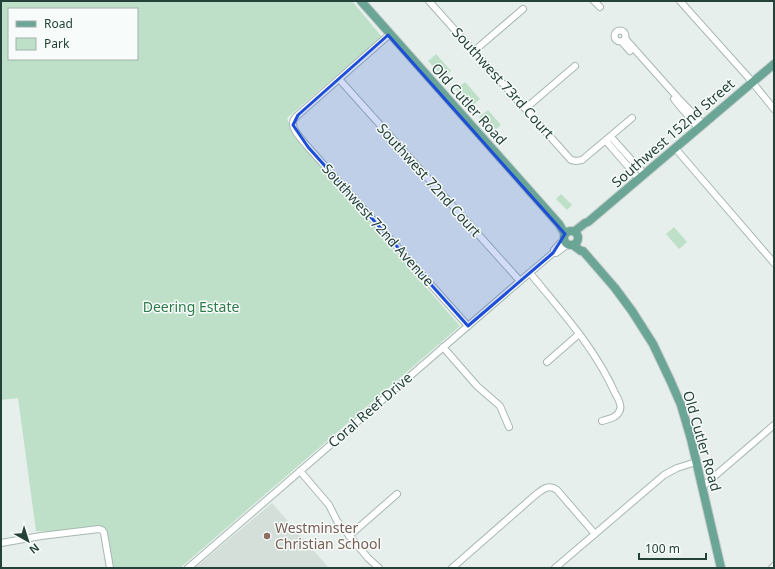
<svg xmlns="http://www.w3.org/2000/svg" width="775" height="569" font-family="'Noto Sans',sans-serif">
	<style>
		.built { fill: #d4dfda }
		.green { fill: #bfe0c8; fill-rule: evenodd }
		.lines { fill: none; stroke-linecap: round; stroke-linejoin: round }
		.minor-casing { stroke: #a8b8b2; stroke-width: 8 }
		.major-casing { stroke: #c2cac8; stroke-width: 10 }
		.minor { stroke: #fff; stroke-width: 6 }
		.major { stroke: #6aa596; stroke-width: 8 }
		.marked { fill: #1d4ed8; fill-opacity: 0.2; stroke: #1d4ed8; stroke-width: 3; stroke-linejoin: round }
		.education-dot { fill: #8d6e63; stroke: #f7fbf9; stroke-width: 1.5 }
		.labels { text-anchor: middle; stroke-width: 3; stroke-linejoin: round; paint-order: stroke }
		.street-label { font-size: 14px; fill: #24423a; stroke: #f7fbf9 }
		.park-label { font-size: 14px; fill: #2d7a4b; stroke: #f7fbf9 }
		.education-label { font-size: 14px; fill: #785e54; stroke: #f7fbf9; text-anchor: start }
	</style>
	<rect width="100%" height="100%" fill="#e6efeb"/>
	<!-- built -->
	<path class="built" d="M272,503L329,568H195Z"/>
	<!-- green -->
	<g class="green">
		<path d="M1,1H352L382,37L287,118L294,136L460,326L180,568H112L104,526L50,532L36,531L18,398L1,400ZM9,9H137V59H9Z"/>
		<path d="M436,54L451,71L444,78L428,61Z"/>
		<path d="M465,82L480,99L471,107L456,89Z"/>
		<path d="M488,110L501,125L493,132L479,117Z"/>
		<path d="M561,194L572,205L567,210L556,199Z"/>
		<path d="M674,227L687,242L679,249L666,234Z"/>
	</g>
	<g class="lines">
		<!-- minor casing -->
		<g class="minor-casing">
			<g id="minor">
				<path d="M429,1L571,160L576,161L582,160L632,118"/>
				<path d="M594,1L600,7"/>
				<path d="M680,1L748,77L757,88L774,109"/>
				<circle cx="620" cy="36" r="5.5"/>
				<path d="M390,34L298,115C296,117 293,119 293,123C292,130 304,142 308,147L468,326"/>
				<path d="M625,38L629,43L678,98L703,124"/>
				<path d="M622,42L630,51"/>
				<path d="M474,51L523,9"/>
				<path d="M339,79L520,281"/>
				<path d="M674,99L698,128"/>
				<path d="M526,108L575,66"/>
				<path d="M611,137L645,175"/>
				<path d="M606,141L639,179"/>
				<path d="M675,148L774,263"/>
				<path d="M554,250L564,239"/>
				<path d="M530,273C561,311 595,348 615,393C618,398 622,405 620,410C617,418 609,419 602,421"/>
				<path d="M443,347L477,386L500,406L509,427"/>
				<path d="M547,362L579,334"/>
				<path d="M300,471L329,505L337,521L343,528L368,558L379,568"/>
				<path d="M702,487L774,425"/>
				<path d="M349,536L397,494"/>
				<path d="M1,543L41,536L99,529L102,530L104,533L110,568"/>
				<path d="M188,568L520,281L553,253H556L568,244"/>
				<path d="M452,568L533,497C541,491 547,483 557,490L595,534"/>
				<path d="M555,568L664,475L677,468L696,462"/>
				<path d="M772,568L774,566"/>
			</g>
		</g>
		<!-- major casing -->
		<g class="major-casing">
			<g id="major">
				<path d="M361,1L559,224L565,234"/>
				<circle cx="571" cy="238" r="7"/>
				<path d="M575,231L585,223L588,222L774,64"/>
				<path d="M573,245L581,251H583L615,288L632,311L653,344L671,382L681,405L691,439L721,568"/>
			</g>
		</g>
		<!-- minor -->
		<use href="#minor" class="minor"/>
		<!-- major -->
		<use href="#major" class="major"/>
	</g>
	<!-- marked area -->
	<path class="marked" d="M388,35L565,234L553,253L468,326L308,147L293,125L298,115Z"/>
	<!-- markers -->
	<circle class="education-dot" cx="267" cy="536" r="4"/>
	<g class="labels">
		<!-- street labels -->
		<g class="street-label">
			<text transform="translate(503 83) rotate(48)" y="5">Southwest 73rd Court</text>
			<text transform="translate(469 104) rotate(48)" y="5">Old Cutler Road</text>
			<text transform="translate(673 133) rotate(-41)" y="5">Southwest 152nd Street</text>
			<text transform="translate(429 180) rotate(48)" y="5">Southwest 72nd Court</text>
			<text transform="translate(378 225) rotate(48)" y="5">Southwest 72nd Avenue</text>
			<text transform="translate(370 410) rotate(-41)" y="5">Coral Reef Drive</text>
			<text transform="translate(702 441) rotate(74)" y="5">Old Cutler Road</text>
		</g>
		<!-- park labels -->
		<g class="park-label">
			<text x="191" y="312">Deering Estate</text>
		</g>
		<!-- education labels -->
		<g class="education-label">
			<text x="275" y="533">Westminster<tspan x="275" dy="16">Christian School</tspan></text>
		</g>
	</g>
	<!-- border -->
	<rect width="775" height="569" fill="none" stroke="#24423a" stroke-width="4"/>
	<!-- legend -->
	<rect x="8" y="8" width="130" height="52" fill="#f7fbf9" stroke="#a3b1ad"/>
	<rect x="16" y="21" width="20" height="6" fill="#6aa596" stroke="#a3b1ad"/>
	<text x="44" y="28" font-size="12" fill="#24423a">Road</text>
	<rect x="16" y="38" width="20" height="12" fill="#bfe0c8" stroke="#a3b1ad"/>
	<text x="44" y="48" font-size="12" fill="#24423a">Park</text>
	<!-- north arrow -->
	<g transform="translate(28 541) rotate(141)" stroke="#f7fbf9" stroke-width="3" paint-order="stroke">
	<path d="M0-3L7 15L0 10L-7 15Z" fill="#24423a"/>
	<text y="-6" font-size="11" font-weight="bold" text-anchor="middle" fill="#24423a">N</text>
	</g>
	<!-- scale -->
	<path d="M639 553v6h67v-6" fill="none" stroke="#24423a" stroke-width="2"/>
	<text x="645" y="553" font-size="12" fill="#24423a" stroke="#f7fbf9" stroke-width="3" paint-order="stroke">100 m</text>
</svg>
